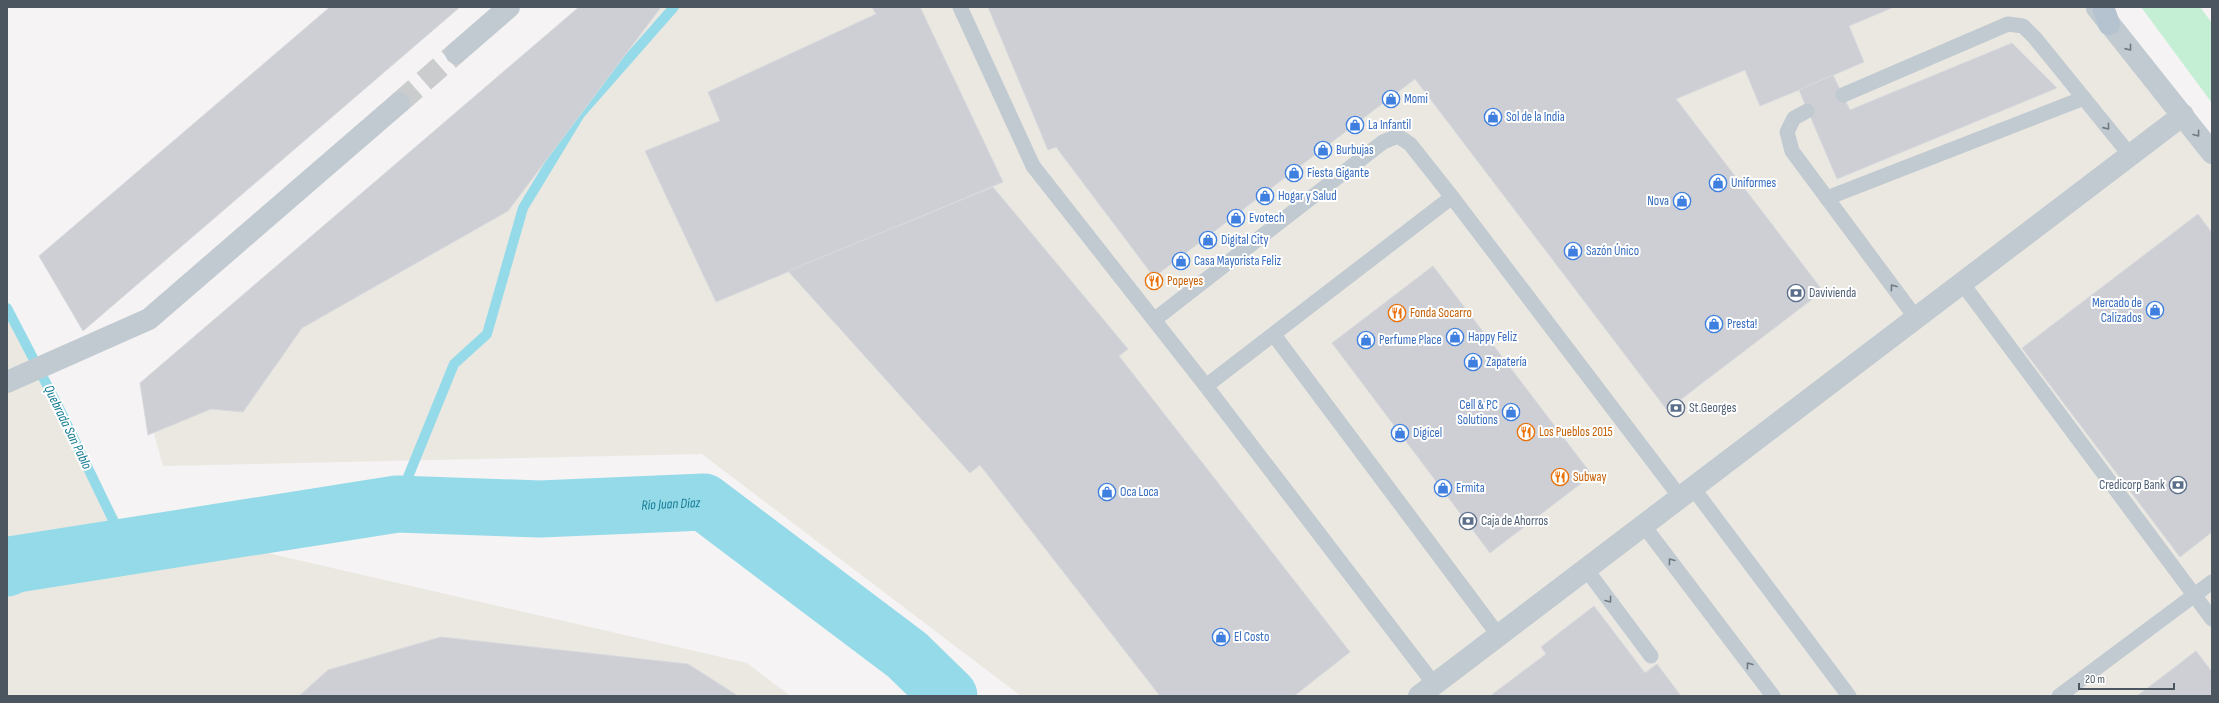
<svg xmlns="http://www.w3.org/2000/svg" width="2219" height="703" font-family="'Sofia Sans Condensed',sans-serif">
<rect width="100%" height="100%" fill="#f5f3f3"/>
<g fill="#eae8e1">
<polygon points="582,7 2109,7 2184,109 2212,165 2212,696 1021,696 702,454 163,466 140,383"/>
<polygon points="7,313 119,519 747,663 790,696 7,696"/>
</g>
<polygon fill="#c5efd4" points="2141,7 2200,7 2212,23 2212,103"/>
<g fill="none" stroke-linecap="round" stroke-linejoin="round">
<g stroke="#94dae9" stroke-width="10">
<polyline points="7,308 60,410 126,547"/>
<polyline points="397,504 454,364 487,334 523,208 580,114 674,7"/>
</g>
<path stroke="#94dae9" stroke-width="57" id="s1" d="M 7,568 L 10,565 L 397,504 L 540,509 L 704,502 L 907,655 L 949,696"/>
</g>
<g fill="#cdcfd4" stroke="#d7d9dd">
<polygon points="330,7 460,7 83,331 39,256"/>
<polygon points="579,7 661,7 508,211 302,328 243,412 211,409 148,435 140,383"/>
<polygon points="872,7 920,7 1003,182 716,302 645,151 720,121 708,92 876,14"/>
<polygon points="988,7 1894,7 1849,26 1864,62 1799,90 1760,106 1745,70 1676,99 1823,291 1667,410 1415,79 1154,277 1056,147 1048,150"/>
<polygon points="2012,43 2057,88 1837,179 1799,90 1833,75 1850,110"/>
<polygon points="993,187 1128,349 1119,356 1350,652 1294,696 1160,696 980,465 970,473 788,271"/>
<polygon points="2198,214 2212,233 2212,532 2180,557 2022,348"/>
<polygon points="1433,266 1592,475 1490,553 1332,343"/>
<polygon points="1594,606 1645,673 1657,664 1681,696 1490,696 1546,654 1541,647"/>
<polygon points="441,637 688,664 738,696 299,696 328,670"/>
<polygon points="2196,651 2212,672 2212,696 2137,696"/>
</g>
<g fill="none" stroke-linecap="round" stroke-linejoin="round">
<polyline stroke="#caccce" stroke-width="22" stroke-dasharray="22 11" stroke-linecap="butt" points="399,103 456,53"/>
<g stroke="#c1cad1" stroke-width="15">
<polyline points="960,7 1033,166 1206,386 1434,684"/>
<polyline points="1843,95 2008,24 2023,26 2035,38 2130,155"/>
<polyline points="1807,111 1794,118 1787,132 1792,151 1916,318"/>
<polyline points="1827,198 2084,98"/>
<polyline points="1962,283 2212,619"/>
<polyline points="1154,320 1383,142 1398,136 1410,144 1452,197 1680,497"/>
<polyline points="1274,335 1499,636"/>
<polyline points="1206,386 1452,197"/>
<polyline points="1693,488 1849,696"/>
<polyline points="1644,526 1773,696"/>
<polyline points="1586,569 1651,656"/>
<polyline points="2059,696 2212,582"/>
</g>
<g stroke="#c1cad1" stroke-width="22">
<polyline points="456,53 509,7"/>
<polyline points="7,382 149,319 399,103"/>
<polyline points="1419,696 2183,115"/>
</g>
<polyline stroke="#c1cad1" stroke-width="22" points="2097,8 2212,153"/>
<polyline stroke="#b4c3cf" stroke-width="22" points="2103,7 2109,24"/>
</g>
<defs><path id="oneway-chevron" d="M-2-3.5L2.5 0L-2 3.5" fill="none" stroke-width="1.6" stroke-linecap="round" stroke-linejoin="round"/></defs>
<g stroke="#6e7982">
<use href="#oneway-chevron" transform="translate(2129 48) rotate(51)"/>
<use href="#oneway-chevron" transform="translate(2107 127) rotate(51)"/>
<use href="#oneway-chevron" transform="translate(2197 134) rotate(53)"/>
<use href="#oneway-chevron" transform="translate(1893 287) rotate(-126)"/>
<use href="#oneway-chevron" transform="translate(1671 561) rotate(-127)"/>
<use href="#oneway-chevron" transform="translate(1609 600) rotate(53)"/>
<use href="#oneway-chevron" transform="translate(1749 665) rotate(-127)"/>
</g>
<defs>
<symbol id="shop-ring" viewBox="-11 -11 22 22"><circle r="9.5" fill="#fff" stroke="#3f7fe0" stroke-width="1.5"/><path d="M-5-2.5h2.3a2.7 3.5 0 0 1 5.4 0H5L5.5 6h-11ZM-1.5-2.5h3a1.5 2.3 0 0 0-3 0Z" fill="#3f7fe0"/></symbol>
<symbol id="restaurant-ring" viewBox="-11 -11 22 22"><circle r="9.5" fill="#fff" stroke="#e8710a" stroke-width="1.5"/><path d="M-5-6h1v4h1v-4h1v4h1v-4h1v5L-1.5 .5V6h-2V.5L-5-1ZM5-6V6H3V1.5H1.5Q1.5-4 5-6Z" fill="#e8710a"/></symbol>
<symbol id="bank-ring" viewBox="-11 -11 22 22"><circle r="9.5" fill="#fff" stroke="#5c6f8a" stroke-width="1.5"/><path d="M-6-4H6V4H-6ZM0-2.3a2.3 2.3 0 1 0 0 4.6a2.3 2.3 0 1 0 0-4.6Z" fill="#5c6f8a"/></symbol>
</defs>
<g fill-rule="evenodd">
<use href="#shop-ring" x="1381" y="89" width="20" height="20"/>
<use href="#shop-ring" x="1483" y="107" width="20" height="20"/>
<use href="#shop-ring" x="1345" y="115" width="20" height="20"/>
<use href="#shop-ring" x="1313" y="140" width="20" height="20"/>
<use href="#shop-ring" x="1284" y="163" width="20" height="20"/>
<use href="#shop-ring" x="1708" y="173" width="20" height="20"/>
<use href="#shop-ring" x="1255" y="186" width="20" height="20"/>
<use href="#shop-ring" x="1672" y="191" width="20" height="20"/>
<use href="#shop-ring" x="1226" y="208" width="20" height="20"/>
<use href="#shop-ring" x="1198" y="230" width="20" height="20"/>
<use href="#shop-ring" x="1563" y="241" width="20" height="20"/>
<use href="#shop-ring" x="1171" y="251" width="20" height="20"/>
<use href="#restaurant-ring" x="1144" y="271" width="20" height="20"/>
<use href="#bank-ring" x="1786" y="283" width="20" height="20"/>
<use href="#shop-ring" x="2145" y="300" width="20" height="20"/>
<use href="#restaurant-ring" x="1387" y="303" width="20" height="20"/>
<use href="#shop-ring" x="1704" y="314" width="20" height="20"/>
<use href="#shop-ring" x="1445" y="327" width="20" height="20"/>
<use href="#shop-ring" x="1356" y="330" width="20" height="20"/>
<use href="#shop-ring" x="1463" y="352" width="20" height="20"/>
<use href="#bank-ring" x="1666" y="398" width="20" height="20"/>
<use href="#shop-ring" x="1501" y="402" width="20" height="20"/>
<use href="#restaurant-ring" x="1516" y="422" width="20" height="20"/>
<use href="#shop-ring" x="1390" y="423" width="20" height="20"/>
<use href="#restaurant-ring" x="1550" y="467" width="20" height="20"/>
<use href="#bank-ring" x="2168" y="475" width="20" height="20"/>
<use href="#shop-ring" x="1433" y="478" width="20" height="20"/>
<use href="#shop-ring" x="1097" y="482" width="20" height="20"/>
<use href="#bank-ring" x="1458" y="511" width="20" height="20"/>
<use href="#shop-ring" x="1211" y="627" width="20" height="20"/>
</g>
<g text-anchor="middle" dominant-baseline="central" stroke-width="4" stroke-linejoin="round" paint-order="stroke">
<g font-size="13" fill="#366cbe" stroke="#fff" text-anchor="start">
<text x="1404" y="99">Momi</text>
<text x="1506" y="117">Sol de la India</text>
<text x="1368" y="125">La Infantil</text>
<text x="1336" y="150">Burbujas</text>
<text x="1307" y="173">Fiesta Gigante</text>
<text x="1731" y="183">Uniformes</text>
<text x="1278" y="196">Hogar y Salud</text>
<text x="1669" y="201" text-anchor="end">Nova</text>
<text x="1249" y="218">Evotech</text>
<text x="1221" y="240">Digital City</text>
<text x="1586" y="251">Sazón Único</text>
<text x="1194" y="261">Casa Mayorista Feliz</text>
<text x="2142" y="303" text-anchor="end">Mercado de<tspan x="2142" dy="15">Calizados</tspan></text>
<text x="1727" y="324">Presta!</text>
<text x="1468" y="337">Happy Feliz</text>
<text x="1379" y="340">Perfume Place</text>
<text x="1486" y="362">Zapatería</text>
<text x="1498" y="405" text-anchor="end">Cell &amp; PC<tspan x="1498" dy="15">Solutions</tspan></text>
<text x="1413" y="433">Digicel</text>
<text x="1456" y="488">Ermita</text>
<text x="1120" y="492">Oca Loca</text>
<text x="1234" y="637">El Costo</text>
</g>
<g font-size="13" fill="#c56008" stroke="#fff" text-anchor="start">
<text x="1167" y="281">Popeyes</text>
<text x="1410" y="313">Fonda Socarro</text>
<text x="1539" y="432">Los Pueblos 2015</text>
<text x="1573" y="477">Subway</text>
</g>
<g font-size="13" fill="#4e5e75" stroke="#fff" text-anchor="start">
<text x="1809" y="293">Davivienda</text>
<text x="1689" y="408">St.Georges</text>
<text x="2165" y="485" text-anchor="end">Credicorp Bank</text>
<text x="1481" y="521">Caja de Ahorros</text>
</g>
<g font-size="14" font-style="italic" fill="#137b93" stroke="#fff">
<text transform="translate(68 427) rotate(64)">Quebrada San Pablo</text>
<text stroke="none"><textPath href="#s1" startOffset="670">Río Juan Díaz</textPath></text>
</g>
</g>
<rect width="2219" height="703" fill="none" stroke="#4b5660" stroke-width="16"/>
<path d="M2079 683v6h95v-6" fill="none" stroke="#4b5660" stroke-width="2"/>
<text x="2085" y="683" font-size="12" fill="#4b5660" stroke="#ffffff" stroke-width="3" paint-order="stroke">20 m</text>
</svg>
